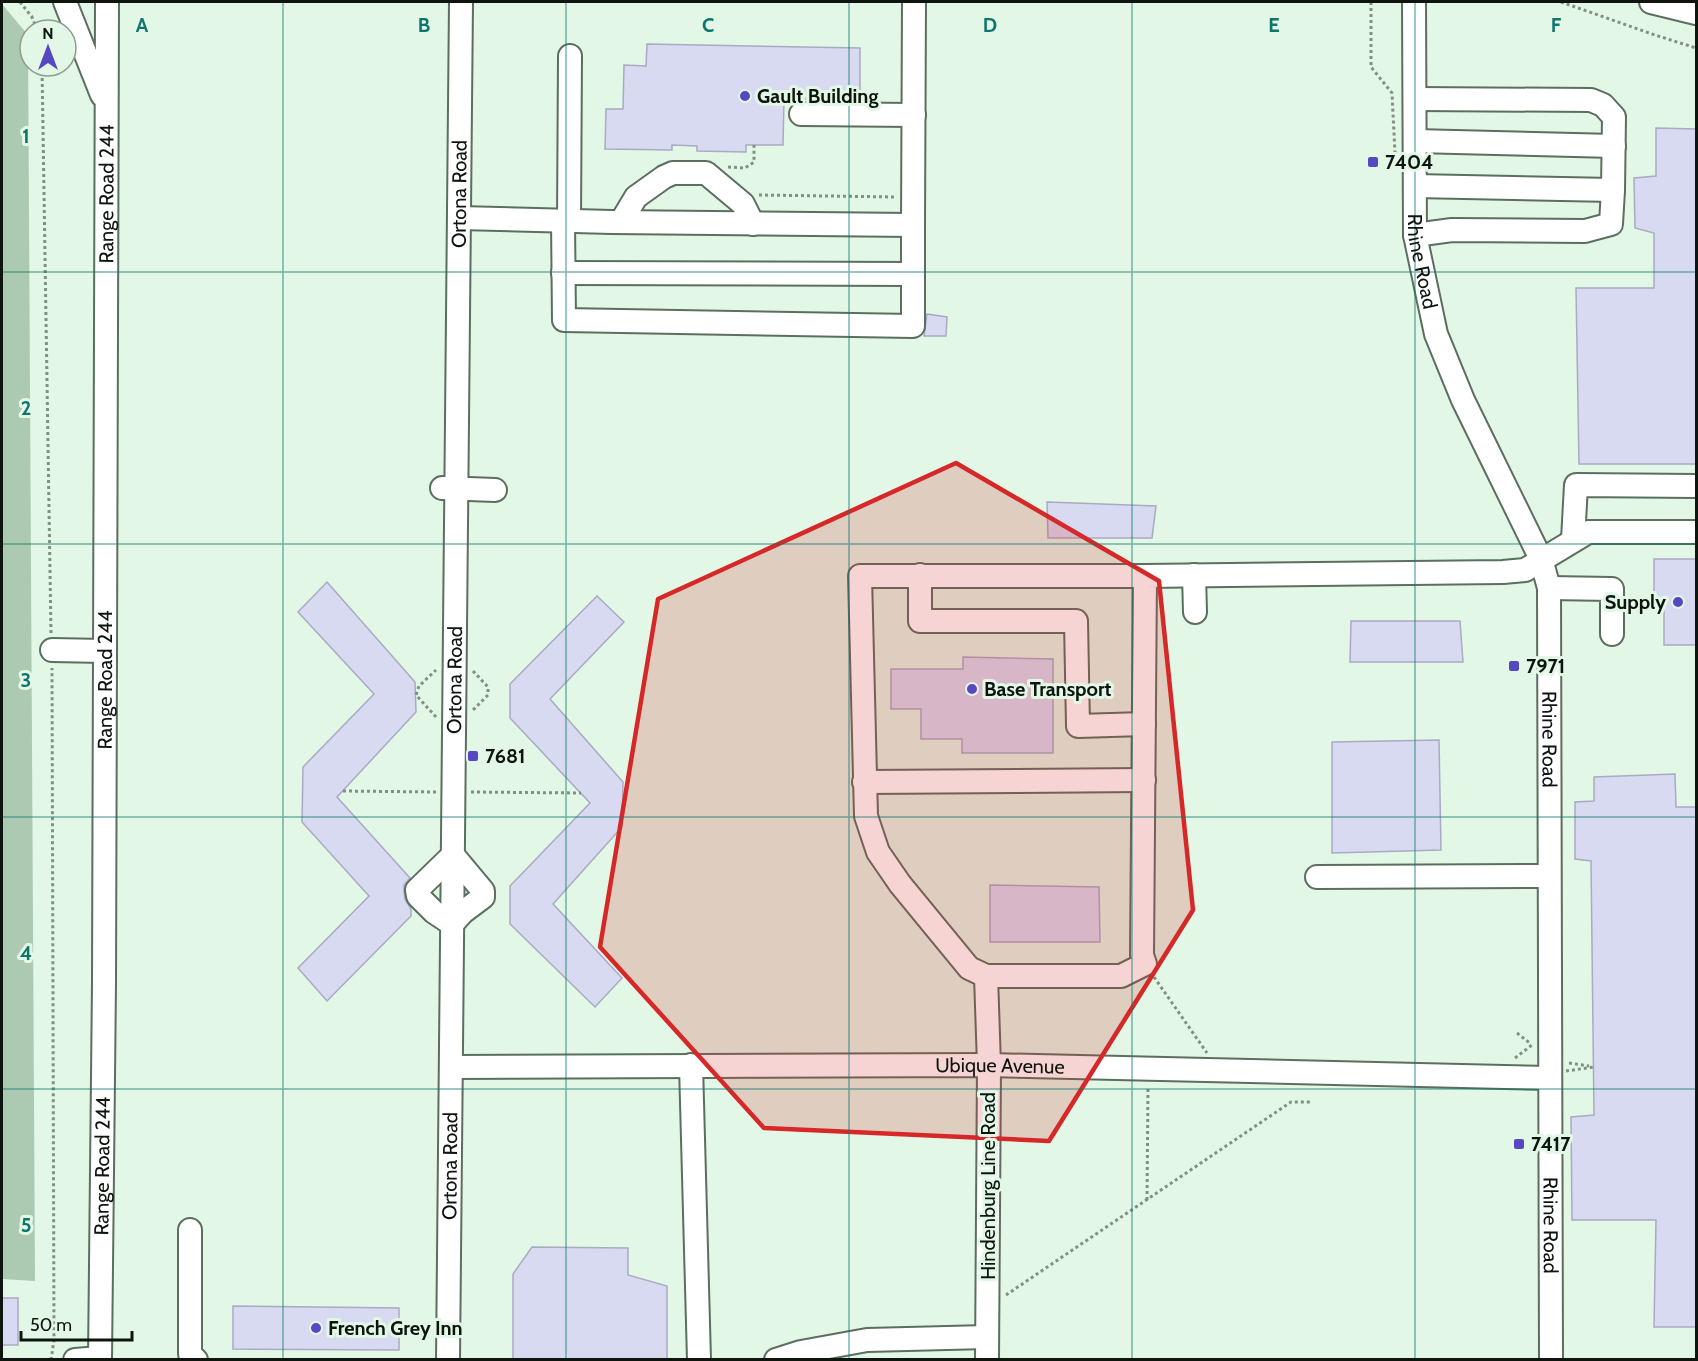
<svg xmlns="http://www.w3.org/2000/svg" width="1698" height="1361" font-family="Cabin,sans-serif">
<rect width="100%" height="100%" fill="#e2f7e6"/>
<polygon fill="#acc9b2" points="2,4 28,35 35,1281 2,1279"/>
<g fill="#d8daf1" stroke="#a9abc1" stroke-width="1.5">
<polygon points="647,44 860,48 860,100 784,99 783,145 746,145 746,152 697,151 697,146 672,145 672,150 605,149 606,109 623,109 624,65 646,66"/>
<polygon points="1656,128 1696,129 1696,464 1579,464 1576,288 1654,288 1654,233 1635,228 1634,178 1656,176"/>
<polygon points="927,314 947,317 946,336 924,336"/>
<polygon points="1047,502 1156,506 1152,538 1048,538"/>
<polygon points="1654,559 1696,559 1696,645 1664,645 1664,603 1654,601"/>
<polygon points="327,582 415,682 416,712 337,797 410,878 404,885 404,892 405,899 411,909 411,916 327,1001 298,968 369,896 302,822 303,767 374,694 298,612"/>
<polygon points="597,596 624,622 550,699 623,782 622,827 553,904 622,978 595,1007 510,924 510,886 590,803 510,718 510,684"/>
<polygon points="1351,621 1460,621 1463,662 1350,662"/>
<polygon points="963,657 1053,659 1053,753 962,753 962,739 921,739 921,709 891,709 891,669 963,669"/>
<polygon points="1439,740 1441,850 1332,853 1332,742"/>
<polygon points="1675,774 1676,807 1696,807 1696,1327 1654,1327 1656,1220 1572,1220 1571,1117 1594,1115 1591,861 1575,859 1575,802 1594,801 1594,777"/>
<polygon points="990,885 1099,887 1100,942 990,942"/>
<polygon points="532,1247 628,1248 628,1275 667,1286 667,1359 513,1359 513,1274"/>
<rect x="2" y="1298" width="16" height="47"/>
<polygon points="233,1306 399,1308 399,1350 233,1349"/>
</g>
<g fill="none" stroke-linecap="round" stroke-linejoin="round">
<defs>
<g id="minor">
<polyline points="65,2 102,95"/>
<path id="s1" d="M 1414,2 L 1415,235 L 1436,334 L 1463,400 L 1541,559 L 1549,588 L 1551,1360"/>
<polyline points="1651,2 1696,13"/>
<polyline points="1415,99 1591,100 1603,105 1614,117 1613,190 1415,186"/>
<polyline points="801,114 914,115"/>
<polyline points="1415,141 1614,146"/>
<polyline points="459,218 612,222 913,225 914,2"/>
<polyline points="563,221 564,320 913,326 913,225"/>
<polyline points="569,221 570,56"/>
<polyline points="621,222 636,197 664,177 673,173 706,173 743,204 753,224"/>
<polyline points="1415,235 1452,230 1585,231 1611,224 1613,190"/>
<polyline points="563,273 913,274"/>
<polyline points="442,488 495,490"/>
<polyline points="1573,540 1576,485 1696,486"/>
<polyline points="920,575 920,621 1076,621 1078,726 1144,724"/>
<polyline points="1194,575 1195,612"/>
<polyline points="1145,576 860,576 866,816 878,852 900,884 969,968 986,976 1121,976 1145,964 1142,955 1145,576 1503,572 1525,570 1588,532 1696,532"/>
<polyline points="1549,588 1612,589 1612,634"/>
<polyline points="52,650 105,651"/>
<polyline points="864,782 1144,780"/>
<polygon points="453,855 483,891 483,897 463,912 452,924 434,912 418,896 417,890"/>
<polyline points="1317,877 1549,876"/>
<polyline points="986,976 989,1065 987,1360"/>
<polyline points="691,1065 699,1360"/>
<path id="s2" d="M 451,1067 L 989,1065 L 1550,1078"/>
<polyline points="190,1230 190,1354 196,1360"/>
<polyline points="75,1360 100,1358"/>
<path id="s3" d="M 100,1360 L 104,983 L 107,2"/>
<path id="s4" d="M 448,1360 L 461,2"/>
<polyline points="776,1360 801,1352 867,1340 987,1337"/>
</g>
</defs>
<use href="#minor" stroke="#5c6e5f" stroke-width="26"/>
<g stroke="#819084" stroke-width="3" stroke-dasharray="3 3" stroke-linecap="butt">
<polyline points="20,2 32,17 37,30"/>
<polyline points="1371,2 1371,67 1392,93 1395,153"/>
<polyline points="1561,2 1655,35 1696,48"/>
<polyline points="42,66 51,634"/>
<polyline points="728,167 745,168 754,162 754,145"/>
<polyline points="759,195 896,197"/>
<polyline points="473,671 488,687 488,695 473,710"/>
<polyline points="436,717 416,695 419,686 436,670"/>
<polyline points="343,791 437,792"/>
<polyline points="471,792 581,793"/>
<polyline points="1154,977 1207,1053"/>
<polyline points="1517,1033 1531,1044"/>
<polyline points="1515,1058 1532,1045"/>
<polyline points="1569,1063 1589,1066"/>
<polyline points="1566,1071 1594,1067"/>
<polyline points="1147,1200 1148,1088"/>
<polyline points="1006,1295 1291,1102 1312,1102"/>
<polyline points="51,1360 54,1340 52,668"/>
</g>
<use href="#minor" stroke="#fff" stroke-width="22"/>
</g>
<path fill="#d62828" fill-opacity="0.2" stroke="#d62828" stroke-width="4.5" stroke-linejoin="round" d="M 956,463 L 1159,581 L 1193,910 L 1049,1141 L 764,1128 L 600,947 L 658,599 Z"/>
<path fill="none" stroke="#0f766e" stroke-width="1.5" stroke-opacity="0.55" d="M 283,2 L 283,1360M 566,2 L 566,1360M 849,2 L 849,1360M 1132,2 L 1132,1360M 1415,2 L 1415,1360M 2,272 L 1696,272M 2,544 L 1696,544M 2,817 L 1696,817M 2,1089 L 1696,1089"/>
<g fill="#5548c0" stroke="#e2f7e6" stroke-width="2">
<circle cx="745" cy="96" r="6"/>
<rect x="1367" y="156" width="12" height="12" rx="3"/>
<circle cx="1678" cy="602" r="6"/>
<rect x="1508" y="660" width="12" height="12" rx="3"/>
<circle cx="972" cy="689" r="6"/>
<rect x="467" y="750" width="12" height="12" rx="3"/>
<rect x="1513" y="1138" width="12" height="12" rx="3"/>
<circle cx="316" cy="1328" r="6"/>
</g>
<g text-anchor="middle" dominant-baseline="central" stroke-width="6" stroke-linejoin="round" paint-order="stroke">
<g font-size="20" font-weight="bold" fill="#0e150f" stroke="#e2f7e6" text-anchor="start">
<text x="757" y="96">Gault Building</text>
<text x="1385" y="162">7404</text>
<text x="1666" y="602" text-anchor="end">Supply</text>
<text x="1526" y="666">7971</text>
<text x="984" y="689">Base Transport</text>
<text x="485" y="756">7681</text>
<text x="1531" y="1144">7417</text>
<text x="328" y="1328">French Grey Inn</text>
</g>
<g font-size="20" fill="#0e150f" stroke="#e2f7e6">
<text stroke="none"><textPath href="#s3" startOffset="1166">Range Road 244</textPath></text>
<text stroke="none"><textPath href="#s4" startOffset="1166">Ortona Road</textPath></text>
<text stroke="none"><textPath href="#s1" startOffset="260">Rhine Road</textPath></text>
<text stroke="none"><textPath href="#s3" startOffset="680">Range Road 244</textPath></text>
<text stroke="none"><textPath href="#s4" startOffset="680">Ortona Road</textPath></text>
<text stroke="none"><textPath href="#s1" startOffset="764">Rhine Road</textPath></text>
<text stroke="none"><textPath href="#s2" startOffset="549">Ubique Avenue</textPath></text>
<text stroke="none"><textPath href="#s3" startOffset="194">Range Road 244</textPath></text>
<text stroke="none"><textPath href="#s4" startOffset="194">Ortona Road</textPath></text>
<text transform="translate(988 1186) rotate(-90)">Hindenburg Line Road</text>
<text stroke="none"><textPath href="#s1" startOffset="1250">Rhine Road</textPath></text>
</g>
</g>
<g font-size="20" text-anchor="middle" font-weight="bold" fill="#0f766e" stroke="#e2f7e6" stroke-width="6" stroke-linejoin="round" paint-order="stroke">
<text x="142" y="32">A</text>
<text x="424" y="32">B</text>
<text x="708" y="32">C</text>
<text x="990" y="32">D</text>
<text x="1274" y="32">E</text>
<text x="1556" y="32">F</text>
<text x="26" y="143">1</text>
<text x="26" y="415">2</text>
<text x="26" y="687">3</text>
<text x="26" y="960">4</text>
<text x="26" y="1232">5</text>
</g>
<rect width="1698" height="1361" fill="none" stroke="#0e150f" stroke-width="6"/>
<g transform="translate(48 48)"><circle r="28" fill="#e2f7e6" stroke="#8d9d90" stroke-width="1.5"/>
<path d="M0-4.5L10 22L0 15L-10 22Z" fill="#5548c0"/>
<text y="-9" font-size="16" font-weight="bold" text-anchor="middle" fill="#0e150f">N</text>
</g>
<path d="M21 1331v9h111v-9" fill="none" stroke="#0e150f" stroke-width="3"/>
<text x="30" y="1331" font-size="18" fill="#0e150f" stroke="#e2f7e6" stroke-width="4.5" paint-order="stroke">50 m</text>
</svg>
